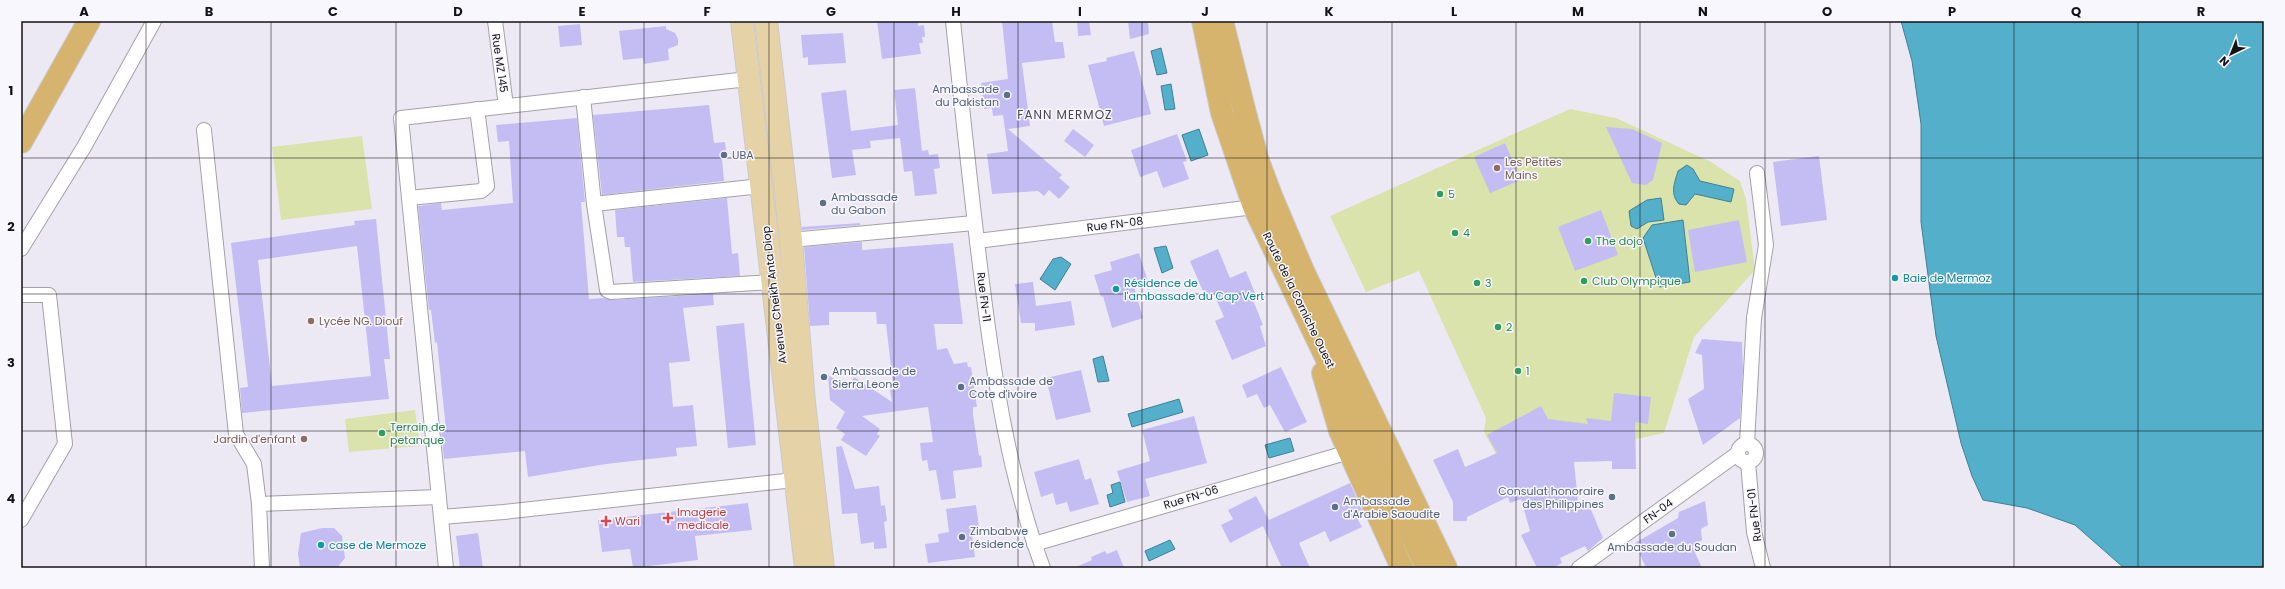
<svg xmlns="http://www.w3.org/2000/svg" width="2285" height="589" font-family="Poppins,sans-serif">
<rect width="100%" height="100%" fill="#ede9f4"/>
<g fill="#dae3ab">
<polygon points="1570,109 1616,118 1711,162 1740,181 1746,199 1755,270 1694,337 1664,433 1613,444 1507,474 1484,432 1486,418 1419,271 1366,292 1330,216"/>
<polygon points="362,136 372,209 281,220 272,147"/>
<polygon points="415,410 420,446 349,452 345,419"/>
</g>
<g fill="#53afca" stroke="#408094">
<polygon points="1901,21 2264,21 2264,568 2124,568 2075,525 2027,508 1983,500 1972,476 1961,443 1936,336 1921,222 1921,124 1912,61"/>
<polygon points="1161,48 1167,73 1157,75 1151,51"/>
<polygon points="1171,84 1175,109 1165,110 1161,86"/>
<polygon points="1199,129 1208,155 1191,161 1182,135"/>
<path d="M 1687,165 L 1693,169 L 1700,181 L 1734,189 L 1731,202 L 1695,194 L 1686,205 L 1679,204 C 1670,194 1674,184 1678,171 Z"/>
<polygon points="1661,198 1664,220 1648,222 1637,229 1631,226 1629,211 1647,200"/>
<polygon points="1683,220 1690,282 1659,287 1643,238 1652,225"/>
<polygon points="1166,246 1173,268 1162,273 1154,248"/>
<polygon points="1061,257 1071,264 1055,290 1040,279 1053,259"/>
<polygon points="1103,356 1109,381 1098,382 1093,359"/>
<polygon points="1179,399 1183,412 1132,427 1128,414"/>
<polygon points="1290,438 1294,451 1269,458 1265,445"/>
<polygon points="1120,482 1125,502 1110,507 1107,495 1113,493 1111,485"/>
<polygon points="1170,540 1175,549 1149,561 1145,551"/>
</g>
<g fill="#c4bdf4" fill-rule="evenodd">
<polygon points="877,21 918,21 918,26 924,25 925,37 922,37 923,43 919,43 921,54 882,59"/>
<polygon points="1002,21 1052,21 1055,42 1063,42 1065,58 1022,63 1030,126 1008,129 1062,175 1059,178 1070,187 1059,199 1049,190 1044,196 1038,191 992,194 987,154 1008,151 1003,115 993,116 992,108 984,109 981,83 1008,79"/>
<polygon points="1077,21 1089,21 1091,35 1078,36"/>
<polygon points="1128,21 1148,21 1149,34 1130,39"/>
<polygon points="580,24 582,45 560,47 558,26"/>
<polygon points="666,26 666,29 675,33 678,39 678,45 668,49 669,60 644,64 643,58 623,60 619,31"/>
<polygon points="843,33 846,63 808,65 808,57 803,58 801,35"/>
<polygon points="1134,51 1151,114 1104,126 1088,65 1107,61 1106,58"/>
<polygon points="915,88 922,151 928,150 929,155 938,154 940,168 934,169 937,194 915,196 912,171 904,172 900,138 870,141 871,148 852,150 856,175 832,178 821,93 846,90 851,131 898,125 894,90"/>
<polygon points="709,105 714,143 725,142 727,158 722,159 724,181 602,195 593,115"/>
<polygon points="577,118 585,202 581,202 589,299 604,298 612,300 713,294 714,305 683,308 690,361 669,363 673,407 693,405 697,446 676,448 677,456 606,464 528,477 525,451 444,459 441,430 446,430 437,342 435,343 431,310 429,310 418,206 441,203 442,210 513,203 509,141 498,142 496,125"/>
<polygon points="1606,127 1632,129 1662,143 1653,180 1646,185 1632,183"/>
<polygon points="1073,129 1094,145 1085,157 1064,141"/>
<polygon points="1177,134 1187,161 1183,162 1189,179 1163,188 1157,171 1140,177 1131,150"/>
<polygon points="1505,143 1521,180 1490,193 1474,157"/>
<polygon points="1819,156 1827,220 1781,226 1773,162"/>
<polygon points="727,198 732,254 738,253 740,276 633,282 630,247 625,247 624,237 617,237 615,210"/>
<polygon points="1601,210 1618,255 1575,271 1558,227"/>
<path d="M 376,219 L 390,359 L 384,359 L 389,399 L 242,413 L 240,388 L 248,387 L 231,243 L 355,225 L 354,221 ZM 357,246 L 371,376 L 272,386 L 258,260 Z"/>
<polygon points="1739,220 1747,262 1695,272 1688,230"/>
<polygon points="860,223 860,225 802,230 802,227"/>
<polygon points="862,242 862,250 953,243 963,324 934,324 937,350 947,348 954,364 967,362 968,367 971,367 977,407 973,407 973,414 979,456 981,455 982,467 953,471 956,498 941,500 936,470 929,471 927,460 922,461 920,443 933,442 928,407 862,416 880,429 877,434 880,436 866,456 841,440 845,434 836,428 845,412 830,400 828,375 848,387 854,377 892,402 889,384 893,384 886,324 877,324 876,312 829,312 829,325 810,326 804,247"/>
<polygon points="1218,249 1230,278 1246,271 1255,293 1251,295 1263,325 1260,326 1266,346 1232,360 1215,321 1224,317 1213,292 1205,296 1190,261"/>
<polygon points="1139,253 1148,282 1134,287 1143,318 1112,328 1103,296 1101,297 1094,275 1112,270 1110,262"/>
<polygon points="1033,282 1036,306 1071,301 1075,325 1035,331 1035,323 1021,323 1015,284"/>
<polygon points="744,323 756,445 728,448 716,326"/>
<polygon points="1702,339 1742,342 1743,369 1740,418 1703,445 1688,399 1704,389 1702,355 1695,353"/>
<polygon points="1281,367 1307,422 1285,432 1270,405 1264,408 1257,394 1247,398 1242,385"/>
<polygon points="1081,370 1091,412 1056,420 1046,378"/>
<polygon points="1614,393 1651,397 1648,424 1635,422 1636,469 1612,469 1612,461 1574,462 1578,502 1587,500 1603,538 1588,551 1585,546 1560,558 1562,563 1553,568 1537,568 1521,535 1530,531 1521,499 1510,503 1508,497 1467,517 1467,521 1453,521 1453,502 1433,460 1458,449 1465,467 1497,453 1487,435 1541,406 1548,419 1588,424 1586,418 1611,421"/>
<polygon points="1194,416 1207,463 1145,479 1150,496 1127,502 1117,471 1150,461 1142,430"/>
<polygon points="842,446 855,489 879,486 881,506 885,505 887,521 884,522 887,548 874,549 874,542 861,544 857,513 842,514 836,447"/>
<polygon points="1079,459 1085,480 1091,478 1099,504 1070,512 1067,502 1056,505 1053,493 1041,497 1034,472"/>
<polygon points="1350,483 1365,517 1358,520 1362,527 1330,542 1325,531 1299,543 1310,568 1282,568 1263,526 1230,543 1221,525 1233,519 1228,510 1256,496 1269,520"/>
<polygon points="1705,501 1708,525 1701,529 1702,540 1692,546 1702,568 1646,568 1635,543 1678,518 1679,512"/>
<polygon points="748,503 752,530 695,536 698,560 633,568 630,549 602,552 598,520"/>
<polygon points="976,505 980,534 972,535 975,557 928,563 925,544 939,542 938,534 949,532 946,509"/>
<polygon points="322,528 334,528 342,536 345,558 337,568 300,568 298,554 301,533"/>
<polygon points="478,533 483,568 460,568 456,536"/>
<polygon points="1117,550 1124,568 1074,568 1092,560 1091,557 1105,551 1107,554"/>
</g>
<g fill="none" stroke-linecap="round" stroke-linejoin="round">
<defs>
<g id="street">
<polyline points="495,21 506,106"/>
<path d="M 953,21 C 962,108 971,195 982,282 C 994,378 1009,477 1043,568"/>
<polyline points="583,97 594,204 607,290 611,292 773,282"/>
<polyline points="204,130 236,434 254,464 259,504 262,568"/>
<polyline points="409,198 481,191 487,186 477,109"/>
<polyline points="594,204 761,186"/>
<polyline points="791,240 974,223"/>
<polyline points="977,241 1254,207"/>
<polyline points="21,249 84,147 154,21"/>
<polyline points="21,295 49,295 65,444 21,520"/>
<polyline points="1747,443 1754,318 1766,245 1757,173"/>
<circle cx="1747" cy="453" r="9"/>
<polyline points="1748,462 1754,532 1763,568"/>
<polyline points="259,504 439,497"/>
<polyline points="441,517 504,512 794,480"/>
<polyline points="1034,544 1349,452"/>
<polyline points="446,568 401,118 748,79"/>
<polyline points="1579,568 1737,454"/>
</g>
<g id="primary">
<polyline points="742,21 806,568"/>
<polyline points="766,21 791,240 804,402 823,568"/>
</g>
<g id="highway">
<polyline points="1203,21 1222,113 1254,207 1427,568"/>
<polyline points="1222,21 1244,109 1258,161 1272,198 1304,273 1446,568"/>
<polyline points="21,142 89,21"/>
<polyline points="1323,373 1340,431 1402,568"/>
</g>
</defs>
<use href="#street" stroke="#a4a0aa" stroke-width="16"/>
<use href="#primary" stroke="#cbcbcc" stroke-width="24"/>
<use href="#highway" stroke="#cbcbcc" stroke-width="24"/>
<use href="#street" stroke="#fff" stroke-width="14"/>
<use href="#primary" stroke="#e6d2a7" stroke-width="22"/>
<use href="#highway" stroke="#d6b46d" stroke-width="22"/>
</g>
<path fill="none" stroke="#131216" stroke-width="1" stroke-opacity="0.55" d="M 146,21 L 146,568M 271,21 L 271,568M 396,21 L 396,568M 520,21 L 520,568M 644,21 L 644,568M 769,21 L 769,568M 894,21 L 894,568M 1018,21 L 1018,568M 1142,21 L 1142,568M 1267,21 L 1267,568M 1392,21 L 1392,568M 1516,21 L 1516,568M 1640,21 L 1640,568M 1765,21 L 1765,568M 1890,21 L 1890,568M 2014,21 L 2014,568M 2138,21 L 2138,568M 21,158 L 2264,158M 21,294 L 2264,294M 21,431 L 2264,431"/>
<g fill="#5c6f8a" stroke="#f9f7fe" stroke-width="1.5">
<circle cx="1007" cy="95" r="4"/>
<circle cx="724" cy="155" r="4"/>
<circle cx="823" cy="203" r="4"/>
<circle cx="824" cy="377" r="4"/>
<circle cx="961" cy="387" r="4"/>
<circle cx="1612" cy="497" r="4"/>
<circle cx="1335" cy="507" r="4"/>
<circle cx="1672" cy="534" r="4"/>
<circle cx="962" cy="537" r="4"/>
</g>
<g fill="#8d6e63" stroke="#f9f7fe" stroke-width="1.5">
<circle cx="1497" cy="168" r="4"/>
<circle cx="311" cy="321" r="4"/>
<circle cx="304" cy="439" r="4"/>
</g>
<g fill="#2e9e5b" stroke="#f9f7fe" stroke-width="1.5">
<circle cx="1440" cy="194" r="4"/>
<circle cx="1455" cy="233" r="4"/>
<circle cx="1588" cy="241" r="4"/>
<circle cx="1584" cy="281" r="4"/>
<circle cx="1477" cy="283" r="4"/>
<circle cx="1498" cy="327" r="4"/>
<circle cx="1518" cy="371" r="4"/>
<circle cx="382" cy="433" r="4"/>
</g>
<g fill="#0f9aa8" stroke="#f9f7fe" stroke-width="1.5">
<circle cx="1895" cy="278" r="4"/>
<circle cx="1116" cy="289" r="4"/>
<circle cx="321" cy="545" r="4"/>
</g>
<g fill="#e0444e" stroke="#f9f7fe" stroke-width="1.5">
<path d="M666 512h4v4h4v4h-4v4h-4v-4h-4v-4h4z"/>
<path d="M604 515h4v4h4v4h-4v4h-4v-4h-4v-4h4z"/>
</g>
<g text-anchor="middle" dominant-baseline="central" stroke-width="3" stroke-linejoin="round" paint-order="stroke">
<g font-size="11" fill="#131216" stroke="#f9f7fe">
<text transform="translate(500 63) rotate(82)">Rue MZ 145</text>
<text transform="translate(1115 224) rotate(-7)">Rue FN-08</text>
<text transform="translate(774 295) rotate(-97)">Avenue Cheikh Anta Diop</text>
<text transform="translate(984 297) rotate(83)">Rue FN-11</text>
<text transform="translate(1299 300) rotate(64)">Route de la Corniche Ouest</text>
<text transform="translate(1191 497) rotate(-17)">Rue FN-06</text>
<text transform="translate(1658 511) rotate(-36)">FN-04</text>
<text transform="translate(1754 515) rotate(-97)">Rue FN-01</text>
</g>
<g font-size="11" fill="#4e5e75" stroke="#f9f7fe" text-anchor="start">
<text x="999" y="89" text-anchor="end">Ambassade<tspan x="999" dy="13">du Pakistan</tspan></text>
<text x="732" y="155">UBA</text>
<text x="831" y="197">Ambassade<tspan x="831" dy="13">du Gabon</tspan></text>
<text x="832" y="371">Ambassade de<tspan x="832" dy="13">Sierra Leone</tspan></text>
<text x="969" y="381">Ambassade de<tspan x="969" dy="13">Cote d'ivoire</tspan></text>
<text x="1604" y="491" text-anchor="end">Consulat honoraire<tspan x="1604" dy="13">des Philippines</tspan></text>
<text x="1343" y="501">Ambassade<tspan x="1343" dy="13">d'Arabie Saoudite</tspan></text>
<text x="970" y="531">Zimbabwe<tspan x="970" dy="13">résidence</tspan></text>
<text x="1672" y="547" text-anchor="middle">Ambassade du Soudan</text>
</g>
<g font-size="11" fill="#785e54" stroke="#f9f7fe" text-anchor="start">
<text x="1505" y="162">Les Petites<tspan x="1505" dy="13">Mains</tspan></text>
<text x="319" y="321">Lycée NG. Diouf</text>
<text x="296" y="439" text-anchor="end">Jardin d'enfant</text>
</g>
<g font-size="11" fill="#27864d" stroke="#f9f7fe" text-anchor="start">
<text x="1448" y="194">5</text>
<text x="1463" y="233">4</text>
<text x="1596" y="241">The dojo</text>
<text x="1592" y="281">Club Olympique</text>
<text x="1485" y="283">3</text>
<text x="1506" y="327">2</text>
<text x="1526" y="371">1</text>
<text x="390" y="427">Terrain de<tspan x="390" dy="13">petanque</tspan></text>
</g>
<g font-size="11" fill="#0d838f" stroke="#f9f7fe" text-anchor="start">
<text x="1903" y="278">Baie de Mermoz</text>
<text x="1124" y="283">Résidence de<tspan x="1124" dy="13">l'ambassade du Cap Vert</tspan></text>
<text x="329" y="545">case de Mermoze</text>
</g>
<g font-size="11" fill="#be3a42" stroke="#f9f7fe" text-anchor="start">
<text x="677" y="512">Imagerie<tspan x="677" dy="13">medicale</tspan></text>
<text x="615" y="521">Wari</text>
</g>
<g font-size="12" letter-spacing="1" fill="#48454d" stroke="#f9f7fe">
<text x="1065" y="114">FANN MERMOZ</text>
</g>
</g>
<rect width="2285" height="589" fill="none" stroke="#f9f7fe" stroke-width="44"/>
<g transform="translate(2231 54) rotate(223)" stroke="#f9f7fe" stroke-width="3" paint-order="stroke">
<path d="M0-3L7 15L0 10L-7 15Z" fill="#131216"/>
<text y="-6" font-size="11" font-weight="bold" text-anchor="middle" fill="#131216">N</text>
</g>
<rect x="22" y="22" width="2241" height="545" fill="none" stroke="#131216" stroke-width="1.5"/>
<g font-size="13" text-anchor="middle" font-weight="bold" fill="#131216">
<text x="84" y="16">A</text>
<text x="209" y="16">B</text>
<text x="333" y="16">C</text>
<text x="458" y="16">D</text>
<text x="582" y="16">E</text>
<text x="707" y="16">F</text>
<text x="831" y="16">G</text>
<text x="956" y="16">H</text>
<text x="1080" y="16">I</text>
<text x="1205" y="16">J</text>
<text x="1329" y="16">K</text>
<text x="1454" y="16">L</text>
<text x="1578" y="16">M</text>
<text x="1703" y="16">N</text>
<text x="1827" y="16">O</text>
<text x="1952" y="16">P</text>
<text x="2076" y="16">Q</text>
<text x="2201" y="16">R</text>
<text x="11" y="95">1</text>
<text x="11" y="231">2</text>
<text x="11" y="367">3</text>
<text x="11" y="503">4</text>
</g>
</svg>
